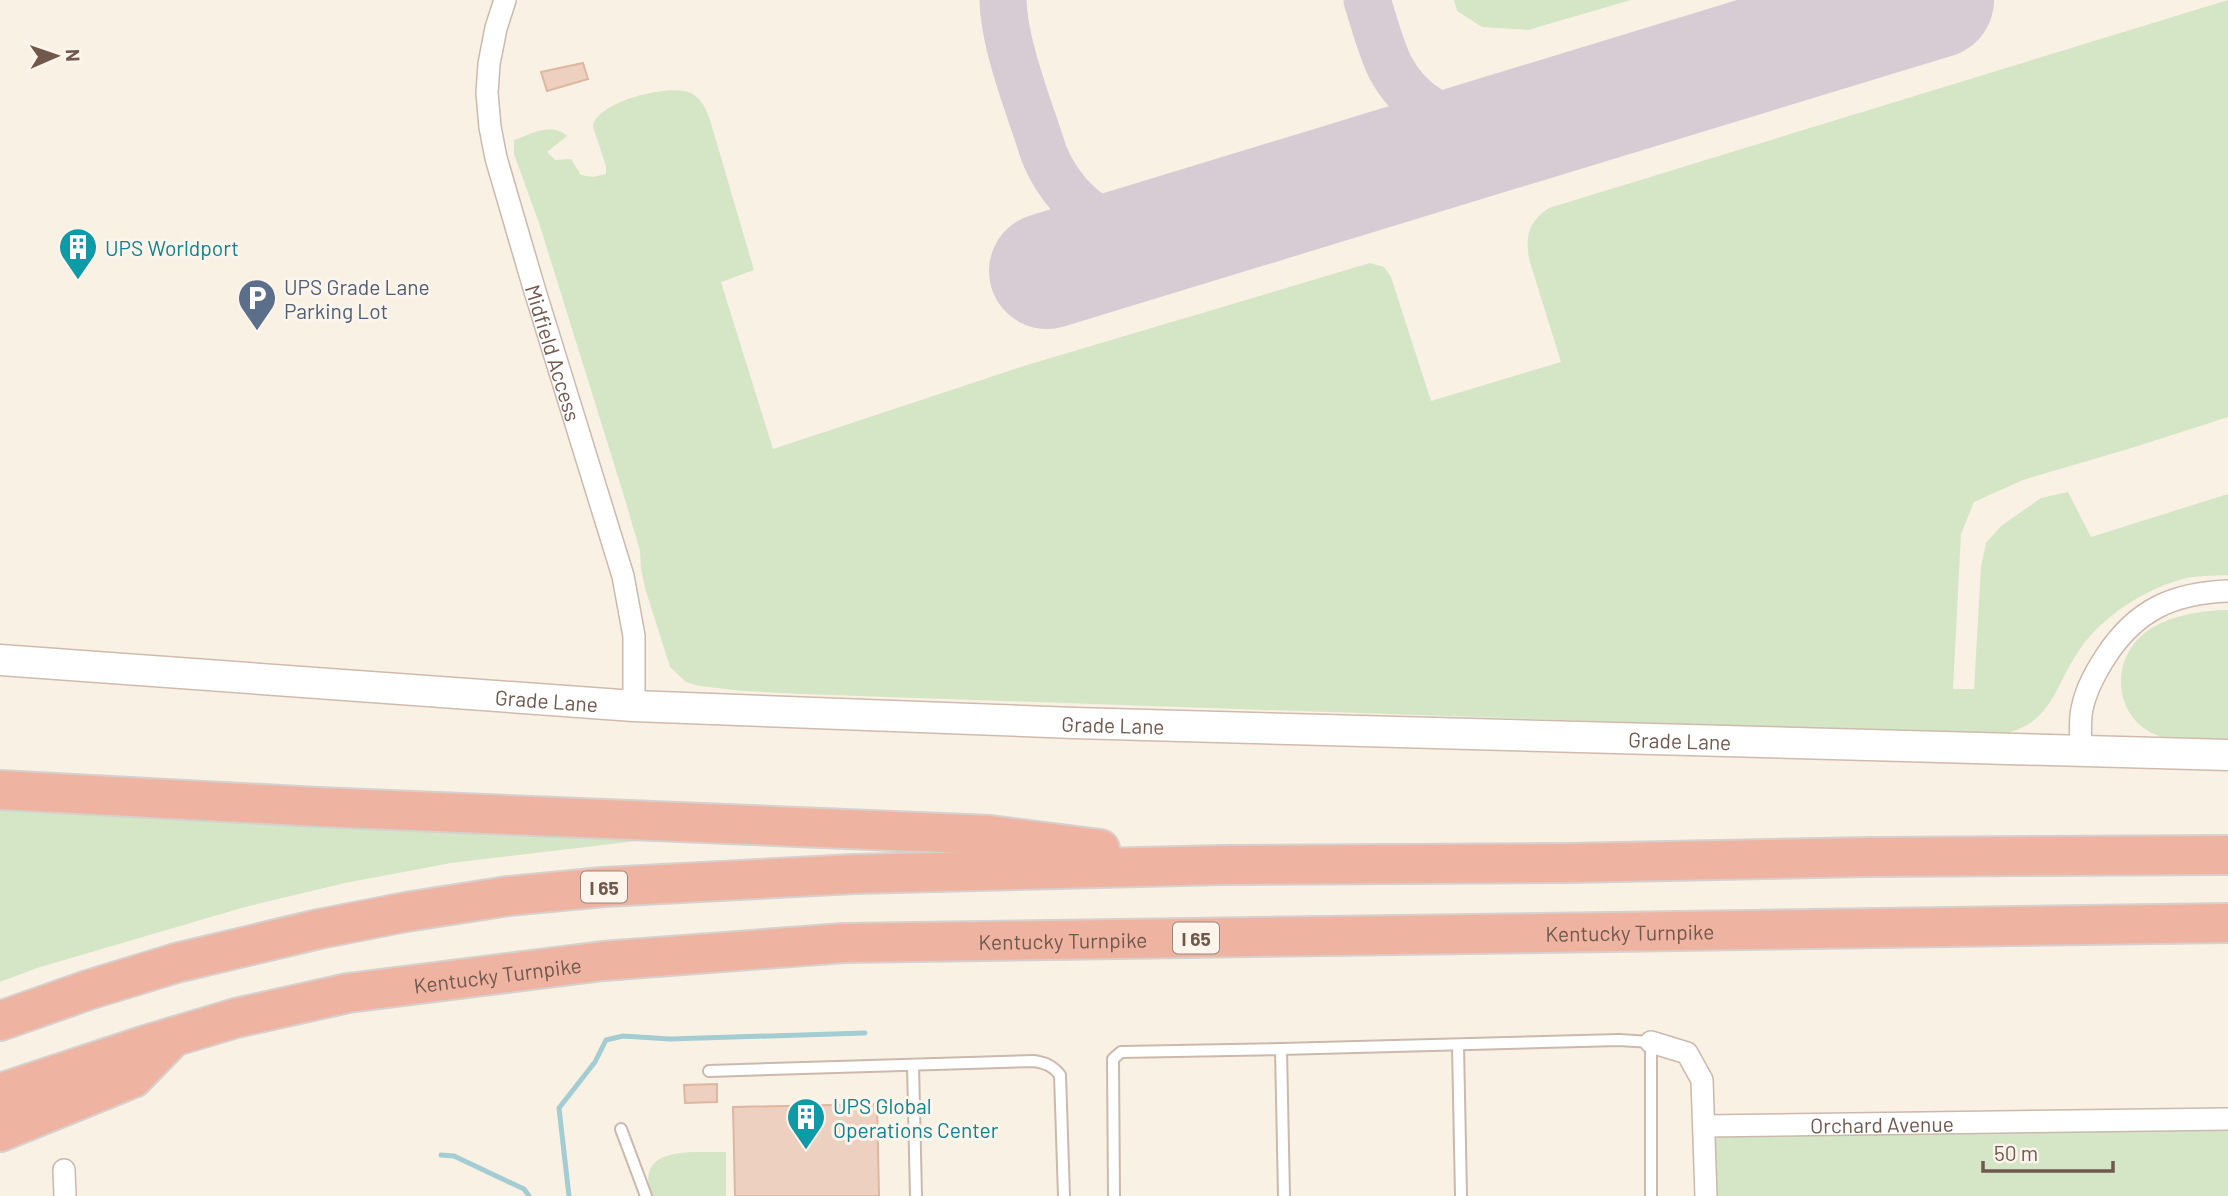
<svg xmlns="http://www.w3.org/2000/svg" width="2228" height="1196" font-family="Barlow,sans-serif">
<rect width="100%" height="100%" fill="#faf1e5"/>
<g fill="#d4e6c5">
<polygon points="1454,0 1631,0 1528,30 1482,27 1457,11"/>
<path d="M 2228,0 L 2228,417 L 2138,446 L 2023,480 L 1974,502 L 1961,534 L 1953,689 L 1974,689 L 1981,567 L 1986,543 L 2001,526 L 2041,498 L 2068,492 L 2091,537 L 2228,494 L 2228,575 C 2213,576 2194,575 2179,580 C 2143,591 2105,615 2082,646 C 2053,686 2054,726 1997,735 L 802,694 L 743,691 L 700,686 L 686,682 L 670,667 L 645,588 L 641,569 L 640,551 L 624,496 L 540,226 L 514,154 L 514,140 C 531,134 552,122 567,136 L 547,152 L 555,160 L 571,159 L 581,175 L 593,177 L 606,174 L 606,166 L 593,127 C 595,102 670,83 691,93 C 702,99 706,109 710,120 L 754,270 L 721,282 L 773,449 L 1027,365 L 1370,263 L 1384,267 L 1391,277 L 1431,401 L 1561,362 L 1529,259 C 1525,236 1529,221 1549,208 Z"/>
<path d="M 2228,610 L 2228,741 C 2205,740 2175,744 2154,734 C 2112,714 2111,658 2146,632 C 2167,616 2202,610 2228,610 Z"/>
<polygon points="0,805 662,838 451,863 345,883 245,907 37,968 0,982"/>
<polygon points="2228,1123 2228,1196 1714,1196 1713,1138 1722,1132"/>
<path d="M 726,1152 L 726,1196 L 652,1196 C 633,1144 695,1153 726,1152 Z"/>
</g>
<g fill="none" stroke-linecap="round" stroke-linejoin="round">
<g stroke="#a3cdd2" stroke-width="5">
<polyline points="441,1155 454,1156 524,1189 529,1196"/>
<polyline points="569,1196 559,1108 595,1062 606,1040 623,1036 670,1039 865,1033"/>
</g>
<g stroke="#d7cbd4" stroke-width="47">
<path d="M 1003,0 C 1004,46 1030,109 1044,154 C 1060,192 1090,224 1133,231 C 1149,234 1167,231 1183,231"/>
<path d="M 1367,0 C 1374,22 1380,46 1390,67 C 1410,105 1449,128 1492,128 C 1506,128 1521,125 1535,123"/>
</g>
<polyline stroke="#d7cbd4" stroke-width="116" points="1047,271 1936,0"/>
</g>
<g fill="#edd0bf" stroke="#deb6a1" stroke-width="2">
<polygon points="583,63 588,79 547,91 541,72"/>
<polygon points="717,1084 717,1102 685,1103 684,1085"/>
<polygon points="877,1104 879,1196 735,1196 733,1107"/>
</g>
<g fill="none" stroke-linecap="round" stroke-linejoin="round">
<defs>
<g id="service">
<polyline points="1458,1045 1461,1196"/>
<polyline points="1281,1049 1619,1040 1651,1042 1651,1196"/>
<polyline points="913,1065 916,1196"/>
<path d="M 709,1071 L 1034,1061 C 1046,1063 1053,1066 1060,1075 L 1064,1196"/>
<polyline points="621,1129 646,1196"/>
<polyline points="1114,1196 1113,1059 1121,1052 1281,1049 1284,1196"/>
</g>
<g id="minor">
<path id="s1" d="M 505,0 L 496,28 L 489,64 L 487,93 L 490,127 L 496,158 L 534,288 L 623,576 L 634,636 L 634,706"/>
<path d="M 2081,752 C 2081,739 2079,723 2082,709 C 2086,689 2095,673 2106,656 C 2136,610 2173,593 2228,591"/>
<polyline points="1651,1042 1687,1053 1702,1080 1706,1196"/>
<path id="s2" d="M 1704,1126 L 2228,1119"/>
<polyline points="64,1170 65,1196"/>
</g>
<g id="secondary">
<path id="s3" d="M 0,660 L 634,706 L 1074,723 L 2228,755"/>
</g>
<g id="motorway">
<polyline points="0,790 318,807 990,835 1100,849"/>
<polyline points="0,1021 88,990 176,963 319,929 406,912 508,896 604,887 854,874 1223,865 1568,863 1869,857 2228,855"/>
<path id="s4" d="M 0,1093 L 149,1044 L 236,1018 L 348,993 L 603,961 L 844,943 L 2228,923"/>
<polyline points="0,1132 133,1078 171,1039"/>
</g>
</defs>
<use href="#service" stroke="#cab9ac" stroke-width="14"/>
<use href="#minor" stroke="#cab9ac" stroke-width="24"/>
<use href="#secondary" stroke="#cfbbad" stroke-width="33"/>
<use href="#motorway" stroke="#d7d0cd" stroke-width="42"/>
<use href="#service" stroke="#fff" stroke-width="10"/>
<use href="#minor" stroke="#fff" stroke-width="21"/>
<use href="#secondary" stroke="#fff" stroke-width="30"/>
<use href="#motorway" stroke="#efb3a1" stroke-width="38"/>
</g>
<defs>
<symbol id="building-pin" viewBox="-11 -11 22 30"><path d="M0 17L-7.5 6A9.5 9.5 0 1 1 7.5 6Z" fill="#0f9aa8" stroke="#fdf5eb"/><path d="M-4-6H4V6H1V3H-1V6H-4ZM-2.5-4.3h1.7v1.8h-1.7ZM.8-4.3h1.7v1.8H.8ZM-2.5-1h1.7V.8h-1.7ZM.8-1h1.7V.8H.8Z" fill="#fff"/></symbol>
<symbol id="parking-pin" viewBox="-11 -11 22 30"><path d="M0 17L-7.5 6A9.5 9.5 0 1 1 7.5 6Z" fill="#5c6f8a" stroke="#fdf5eb"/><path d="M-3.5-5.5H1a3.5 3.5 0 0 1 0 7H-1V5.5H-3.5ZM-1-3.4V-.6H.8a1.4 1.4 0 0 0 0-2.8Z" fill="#fff"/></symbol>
</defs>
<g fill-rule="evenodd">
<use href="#building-pin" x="56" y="225" width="44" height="60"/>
<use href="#parking-pin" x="235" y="276" width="44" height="60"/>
<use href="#building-pin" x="784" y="1095" width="44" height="60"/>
</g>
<g text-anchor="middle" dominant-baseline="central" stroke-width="6" stroke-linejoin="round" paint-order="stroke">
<g fill="#fdf5eb" stroke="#9a877c" stroke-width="2">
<rect x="581" y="871.5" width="46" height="31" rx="5"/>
<rect x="1173" y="922.5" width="46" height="31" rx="5"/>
</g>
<g font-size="19" font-weight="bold" fill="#70584d">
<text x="604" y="887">I 65</text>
<text x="1196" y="938">I 65</text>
</g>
<g font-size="21" fill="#0d838f" stroke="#fdf5eb" text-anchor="start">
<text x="105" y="247">UPS Worldport</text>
<text x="833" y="1105">UPS Global<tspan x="833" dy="24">Operations Center</tspan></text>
</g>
<g font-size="21" fill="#4e5e75" stroke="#fdf5eb" text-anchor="start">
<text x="284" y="286">UPS Grade Lane<tspan x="284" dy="24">Parking Lot</tspan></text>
</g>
<g font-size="21" fill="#70584d" stroke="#fdf5eb">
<text stroke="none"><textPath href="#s1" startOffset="364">Midfield Access</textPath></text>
<text stroke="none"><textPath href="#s3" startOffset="548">Grade Lane</textPath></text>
<text stroke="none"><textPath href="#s3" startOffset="1115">Grade Lane</textPath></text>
<text stroke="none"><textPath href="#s3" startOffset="1682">Grade Lane</textPath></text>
<text stroke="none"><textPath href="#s4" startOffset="1647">Kentucky Turnpike</textPath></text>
<text stroke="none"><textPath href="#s4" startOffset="1080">Kentucky Turnpike</textPath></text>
<text stroke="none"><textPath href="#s4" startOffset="513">Kentucky Turnpike</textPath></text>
<text stroke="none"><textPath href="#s2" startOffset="178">Orchard Avenue</textPath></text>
</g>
</g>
<g transform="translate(56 56) rotate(88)" stroke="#fdf5eb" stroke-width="5" paint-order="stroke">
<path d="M0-5L12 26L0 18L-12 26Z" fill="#70584d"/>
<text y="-10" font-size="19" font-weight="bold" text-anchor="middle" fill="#70584d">N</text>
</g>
<path d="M1983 1161v10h130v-10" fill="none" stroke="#70584d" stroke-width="3.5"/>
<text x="1994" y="1161" font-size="21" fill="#70584d" stroke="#fdf5eb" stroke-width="5" paint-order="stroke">50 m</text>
</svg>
